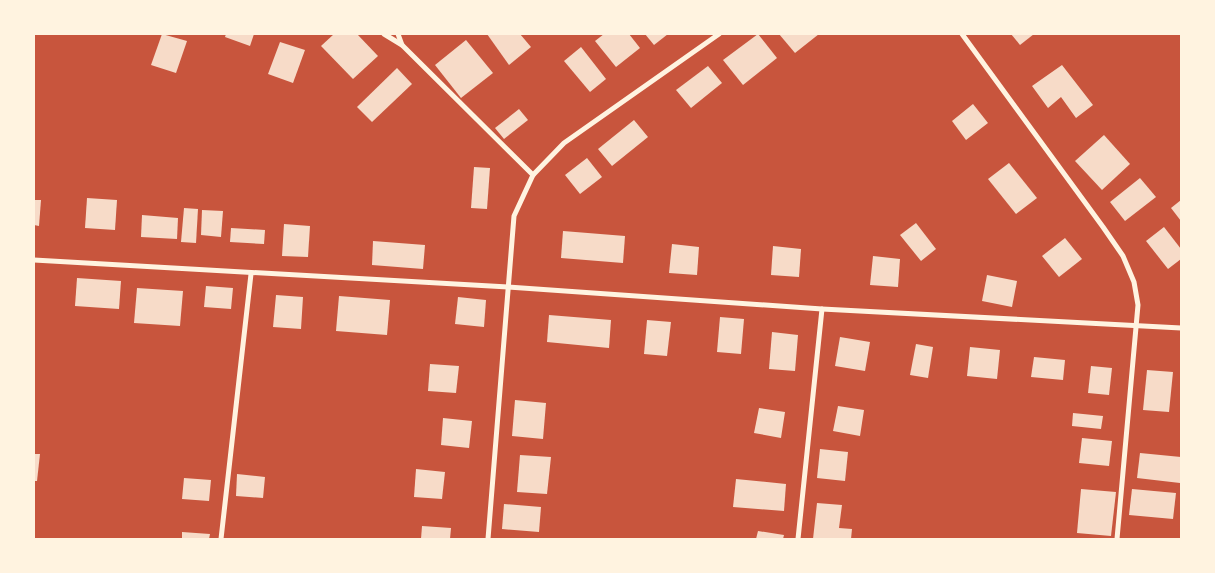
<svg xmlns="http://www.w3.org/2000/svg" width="1215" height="573" font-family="Raleway,sans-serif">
<rect width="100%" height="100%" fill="#c8553d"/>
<g fill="#f7dbc8">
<polygon points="162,34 187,41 176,73 151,65"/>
<polygon points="226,34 254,34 250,46 225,37"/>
<polygon points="334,34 357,34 378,56 353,79 321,46"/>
<polygon points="487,34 520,34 531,47 509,65"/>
<polygon points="604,34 629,34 640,48 616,67 595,41"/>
<polygon points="645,34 668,34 654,45"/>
<polygon points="758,34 777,58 743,85 723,60"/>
<polygon points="779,34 819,34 795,53"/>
<polygon points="1011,34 1034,34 1020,45"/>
<polygon points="466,40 493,73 461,98 435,65"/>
<polygon points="280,42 305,50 293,83 268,74"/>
<polygon points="581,47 606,79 590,92 564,61"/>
<polygon points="1062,65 1093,105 1076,118 1061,97 1048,108 1032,86"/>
<polygon points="708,66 722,83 691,108 676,90"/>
<polygon points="397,68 412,84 372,122 357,107"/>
<polygon points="973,104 988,123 966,140 952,121"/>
<polygon points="519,109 528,120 504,139 495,128"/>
<polygon points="634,120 648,137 612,166 598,149"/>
<polygon points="1104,135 1130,164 1102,190 1075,161"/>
<polygon points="587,158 602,177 580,194 565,175"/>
<polygon points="1009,163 1037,198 1016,214 988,179"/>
<polygon points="474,167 490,168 487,209 471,208"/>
<polygon points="1140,178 1156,197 1125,221 1110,202"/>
<polygon points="87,198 117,200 115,230 85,228"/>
<polygon points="34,200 41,200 39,226 34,225"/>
<polygon points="1181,200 1181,221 1171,208"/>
<polygon points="184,208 198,209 196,243 181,242"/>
<polygon points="202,210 223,211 221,237 201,235"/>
<polygon points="142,215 178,218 177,239 141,237"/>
<polygon points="916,223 936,249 921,261 900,235"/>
<polygon points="284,224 310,226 308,257 282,256"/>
<polygon points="1164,227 1181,249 1181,259 1168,269 1146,241"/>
<polygon points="231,228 265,230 264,244 230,242"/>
<polygon points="563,231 625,236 623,263 561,258"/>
<polygon points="1065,238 1082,259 1059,277 1042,256"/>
<polygon points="373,241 425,245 423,269 372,265"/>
<polygon points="672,244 699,247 697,275 669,273"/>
<polygon points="773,246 801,249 799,277 771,275"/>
<polygon points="873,256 900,259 898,287 870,285"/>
<polygon points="987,275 1017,281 1012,307 982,301"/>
<polygon points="77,278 121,281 119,309 75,306"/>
<polygon points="206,286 233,288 231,309 204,307"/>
<polygon points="137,288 183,291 180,326 134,323"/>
<polygon points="276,295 303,297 301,329 273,327"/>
<polygon points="339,296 390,300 387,335 336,331"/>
<polygon points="458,297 486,300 484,327 455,324"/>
<polygon points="549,315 611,320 609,348 547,342"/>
<polygon points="720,317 744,319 741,354 717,352"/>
<polygon points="647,320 671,322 667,356 644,354"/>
<polygon points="772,332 798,335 795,371 769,369"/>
<polygon points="840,337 870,342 865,371 835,366"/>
<polygon points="916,344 933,347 928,378 910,375"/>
<polygon points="970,347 1000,350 997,379 967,376"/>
<polygon points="1034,357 1065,360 1063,380 1031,377"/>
<polygon points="430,364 459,366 456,393 428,391"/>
<polygon points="1091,366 1112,368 1109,395 1088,393"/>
<polygon points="1147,370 1173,372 1169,412 1143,410"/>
<polygon points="515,400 546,403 543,439 512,436"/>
<polygon points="838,406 864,410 860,436 833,431"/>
<polygon points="759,408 785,412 781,438 754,433"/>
<polygon points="1073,413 1103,416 1101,429 1072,426"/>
<polygon points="443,418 472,421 469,448 441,445"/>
<polygon points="1082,438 1112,441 1109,466 1079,463"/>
<polygon points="820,449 848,452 845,481 817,478"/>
<polygon points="1140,453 1181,457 1180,483 1137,478"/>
<polygon points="34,454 40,454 37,481 34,481"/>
<polygon points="520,455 551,457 547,494 517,492"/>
<polygon points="416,469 445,472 442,499 414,497"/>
<polygon points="237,474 265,477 263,498 236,496"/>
<polygon points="184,478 211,480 209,501 182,499"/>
<polygon points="736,479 786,484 784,511 733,507"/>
<polygon points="1081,489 1116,492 1111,536 1077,533"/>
<polygon points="1132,489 1176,493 1173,519 1129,515"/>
<polygon points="817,503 842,505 839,528 852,529 851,539 813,539"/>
<polygon points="504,504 541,507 539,532 502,529"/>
<polygon points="422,526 451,528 450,539 421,539"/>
<polygon points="758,531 784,535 783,539 756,539"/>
<polygon points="182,532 210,534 209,539 182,539"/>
</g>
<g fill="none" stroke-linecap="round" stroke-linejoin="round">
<g stroke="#fff3e0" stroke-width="5">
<polyline points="384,34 402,45 533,175"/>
<polyline points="398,34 402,45"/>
<polyline points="962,34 1103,227 1123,256 1134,282 1138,305 1117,539"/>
<polyline points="34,260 508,287 822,309 1181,328"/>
<polyline points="221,539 251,274"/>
<polyline points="488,539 514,216 533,175 564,143 719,34"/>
<polyline points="798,539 822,309"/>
</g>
</g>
<rect width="1215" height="573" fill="none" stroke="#fff3e0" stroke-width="70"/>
</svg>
